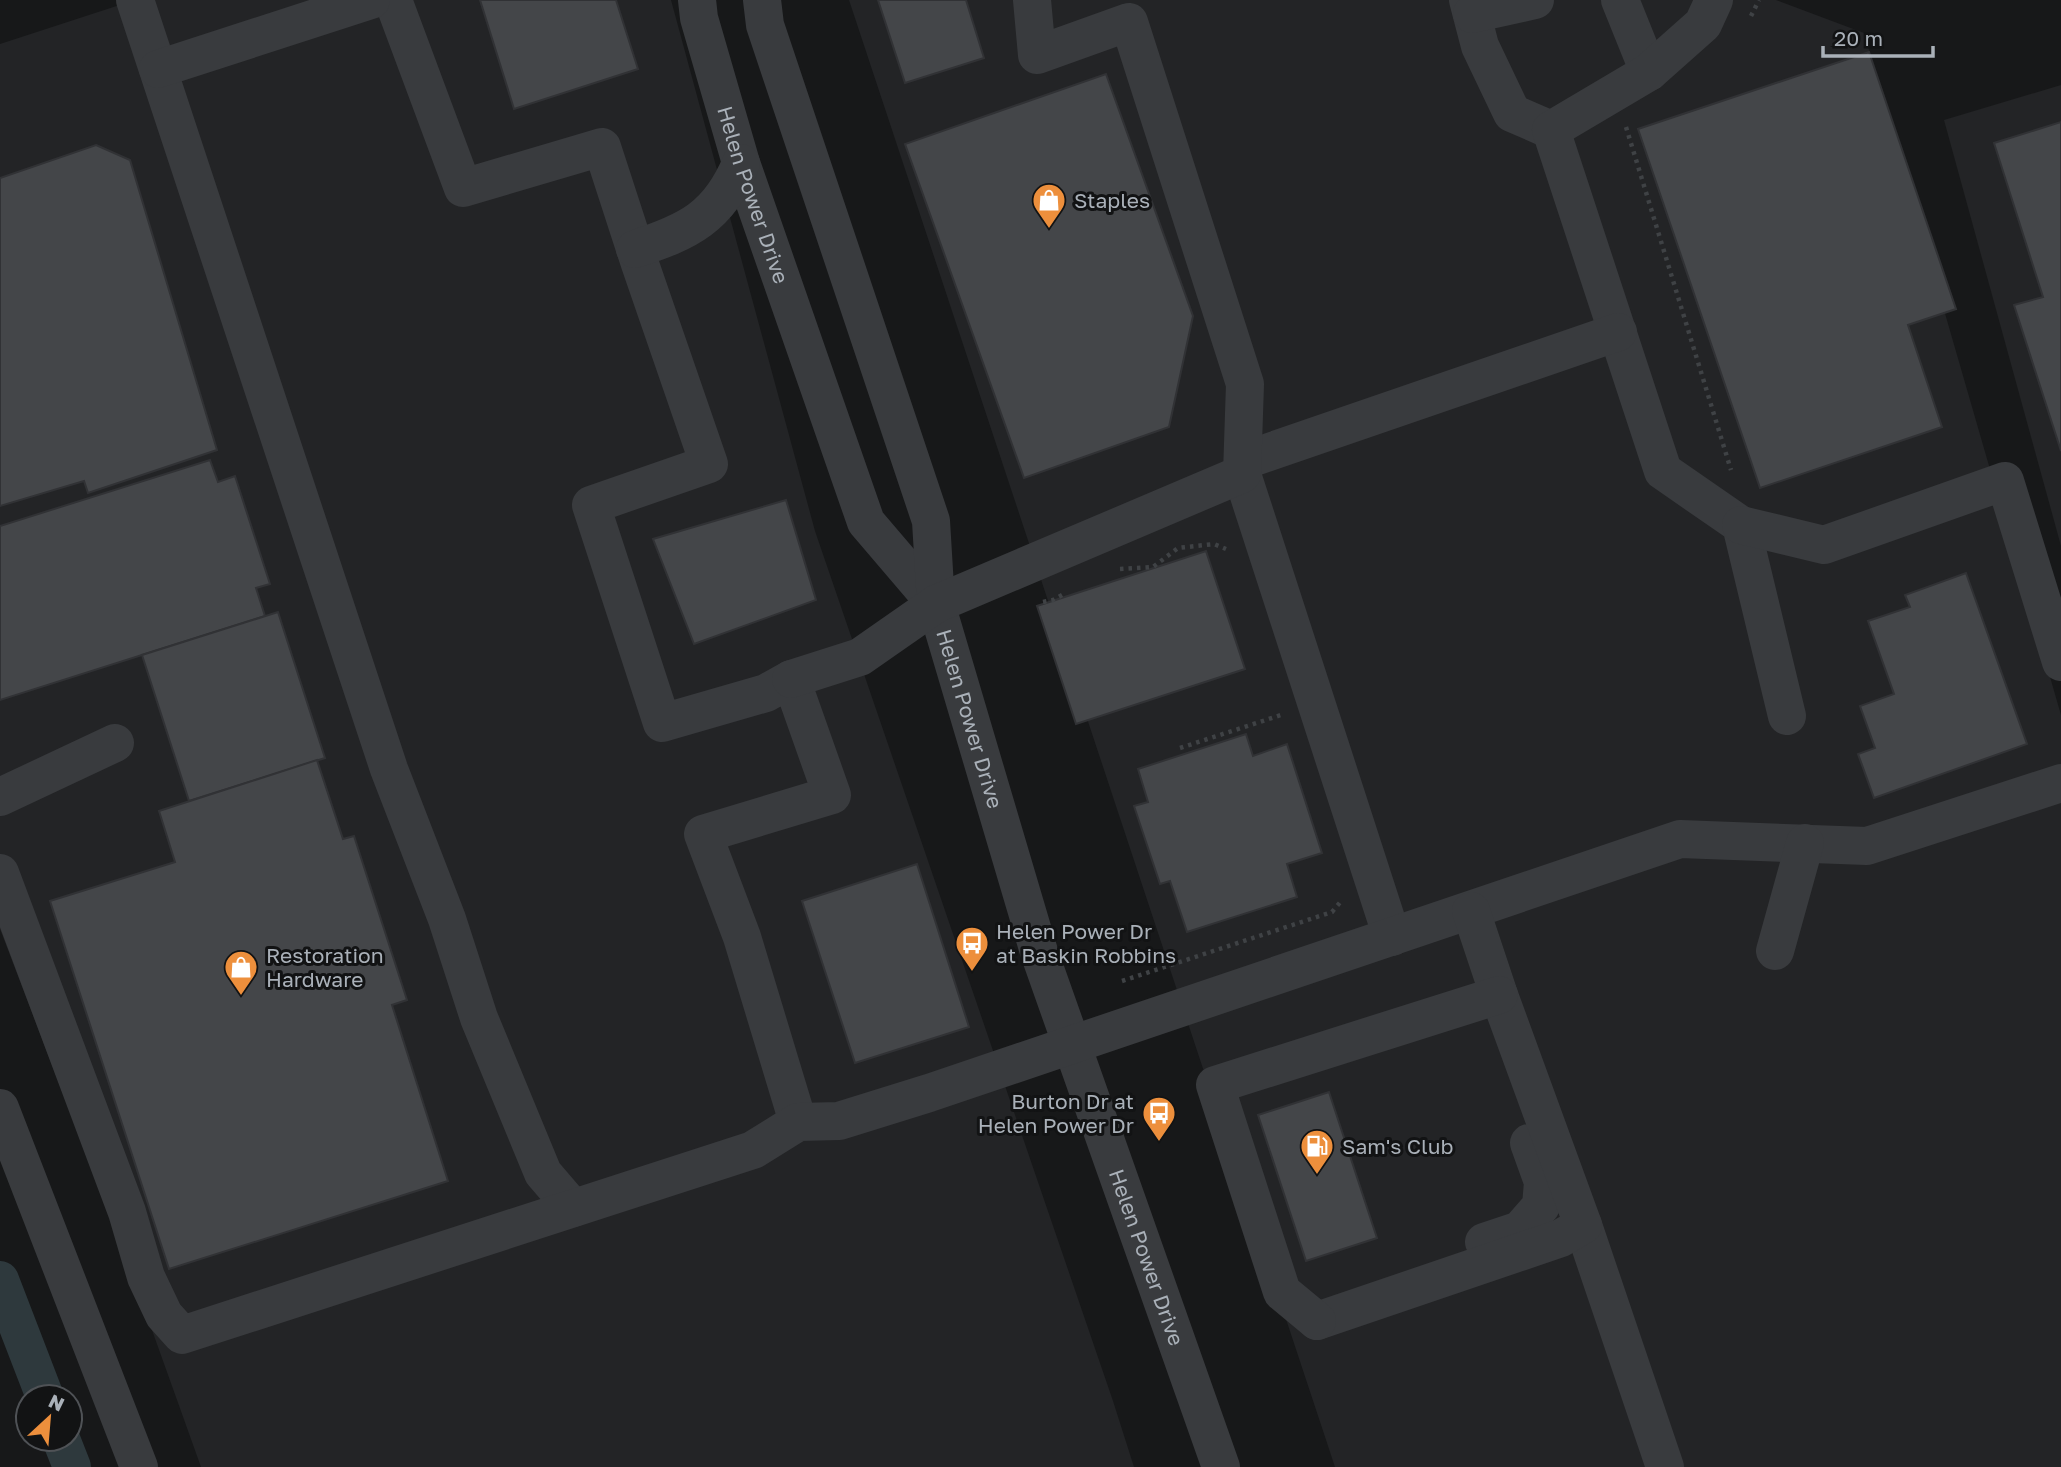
<svg xmlns="http://www.w3.org/2000/svg" width="2061" height="1467" font-family="'Golos Text',sans-serif">
<rect width="100%" height="100%" fill="#171819"/>
<g fill="#232426">
<polygon points="135,0 671,0 815,531 1113,1401 1134,1467 201,1467 133,1277 0,929 0,44"/>
<polygon points="849,0 1776,0 1864,33 2061,715 2061,1467 1335,1467"/>
<polygon points="2061,85 2061,546 1944,120"/>
</g>
<g fill="none" stroke-linecap="round" stroke-linejoin="round">
<g stroke="#2e393d" stroke-width="38">
<polyline points="0,1280 45,1397"/>
<polyline points="61,1439 72,1467"/>
</g>
</g>
<g fill="#444649" stroke="#313235" stroke-width="2">
<polygon points="480,0 616,0 638,69 514,109"/>
<polygon points="878,0 966,0 984,58 905,83"/>
<polygon points="1869,52 1956,309 1908,325 1942,427 1760,488 1638,129"/>
<polygon points="1106,74 1193,316 1169,427 1024,478 905,144"/>
<polygon points="2061,122 2061,451 2014,305 2043,297 1994,143"/>
<polygon points="96,145 130,160 217,450 88,493 84,481 0,506 0,178"/>
<polygon points="210,460 218,482 235,476 270,584 256,588 265,616 0,700 0,526"/>
<polygon points="786,500 816,600 694,644 653,539"/>
<polygon points="1206,551 1245,669 1076,724 1037,606"/>
<polygon points="1966,573 2027,744 1874,798 1858,754 1875,748 1860,706 1894,694 1868,621 1910,607 1905,595"/>
<polygon points="278,612 325,758 189,801 142,655"/>
<polygon points="1246,734 1253,756 1287,744 1322,853 1287,864 1297,897 1187,932 1170,881 1160,884 1134,806 1148,802 1138,769"/>
<polygon points="317,760 343,839 354,836 407,1000 392,1005 448,1181 169,1269 50,901 175,862 159,811"/>
<polygon points="917,864 969,1027 855,1063 802,901"/>
<polygon points="1329,1092 1377,1238 1306,1261 1258,1115"/>
</g>
<g fill="none" stroke-linecap="round" stroke-linejoin="round">
<g stroke="#3f4245" stroke-width="4.5" stroke-dasharray="3.5 5" stroke-linecap="butt">
<polyline points="1751,16 1759,0"/>
<polyline points="1626,127 1731,470"/>
<polyline points="1120,569 1153,567 1178,548 1214,544 1226,549"/>
<polyline points="1043,602 1053,600 1064,594"/>
<polyline points="1180,748 1281,715 1282,716"/>
<polyline points="1122,981 1332,912 1342,900"/>
</g>
<g stroke="#393b3e" stroke-width="38">
<polyline points="135,0 389,769 447,919 479,1018 543,1173 573,1208"/>
<polyline points="393,0 463,188 602,147 640,264 709,464 591,505 662,723 766,693 791,679 832,795 703,834 742,937 798,1122"/>
<path id="s1" d="M 697,0 L 699,18 L 741,163 L 866,522 L 936,604"/>
<path id="s2" d="M 762,0 L 765,25 L 931,521 L 936,604 L 1039,952 L 1221,1467"/>
<polyline points="1468,0 1480,46 1512,113 1551,130"/>
<polyline points="1620,0 1649,72"/>
<polyline points="1714,0 1703,24 1649,72 1551,130 1663,471 1741,525 1787,716"/>
<polyline points="1472,14 1535,0"/>
<polyline points="158,69 371,0"/>
<path d="M 635,249 C 688,232 719,217 741,163"/>
<polyline points="1243,461 1618,332"/>
<polyline points="1242,474 1392,937"/>
<polyline points="1741,525 1824,545 2005,481 2061,662"/>
<polyline points="791,679 860,657 936,604 1242,474 1245,384 1129,22 1037,55 1032,0"/>
<polyline points="0,797 115,743"/>
<polyline points="0,873 127,1212 146,1277 164,1315 182,1335 753,1150 798,1122 839,1121 929,1093 1680,839 1867,846 2061,783"/>
<polyline points="1775,951 1805,843"/>
<polyline points="0,1108 139,1467"/>
<polyline points="1583,1225 1665,1467"/>
<polyline points="1484,1242 1520,1230 1541,1206 1543,1182 1529,1143"/>
<polyline points="1317,1321 1561,1238 1583,1225 1499,995 1471,911"/>
<polyline points="1317,1321 1282,1292 1215,1085 1499,995"/>
</g>
</g>
<defs>
<symbol id="shop-pin" viewBox="-11 -11 22 30"><path d="M0 17L-7.5 6A9.5 9.5 0 1 1 7.5 6Z" fill="#ed8f3c" stroke="#121314"/><path d="M-5-2.5h2.3a2.7 3.5 0 0 1 5.4 0H5L5.5 6h-11ZM-1.5-2.5h3a1.5 2.3 0 0 0-3 0Z" fill="#fff"/></symbol>
<symbol id="bus-pin" viewBox="-11 -11 22 30"><path d="M0 17L-7.5 6A9.5 9.5 0 1 1 7.5 6Z" fill="#ed8f3c" stroke="#121314"/><path d="M-5-6H5V4H4V6H2V4H-2V6H-4V4H-5ZM-3.5-4V0h7V-4ZM-3.5 1.2v1.5H-2V1.2ZM2 1.2v1.5H3.5V1.2Z" fill="#fff"/></symbol>
<symbol id="fuel-pin" viewBox="-11 -11 22 30"><path d="M0 17L-7.5 6A9.5 9.5 0 1 1 7.5 6Z" fill="#ed8f3c" stroke="#121314"/><path d="M-5.5-6h7V0h2V4h1.3V-2.5L3-4.5l.8-.8L6-3V5H2.5V1h-1V6h-7ZM-4.2-4.7v3.2H.2V-4.7Z" fill="#fff"/></symbol>
</defs>
<g fill-rule="evenodd">
<use href="#shop-pin" x="1030" y="181" width="38" height="52"/>
<use href="#bus-pin" x="953" y="924" width="38" height="52"/>
<use href="#shop-pin" x="222" y="948" width="38" height="52"/>
<use href="#bus-pin" x="1140" y="1094" width="38" height="52"/>
<use href="#fuel-pin" x="1298" y="1127" width="38" height="52"/>
</g>
<g text-anchor="middle" dominant-baseline="central" stroke-width="6" stroke-linejoin="round" paint-order="stroke">
<g font-size="21" fill="#aab1b9" stroke="#121314">
<text stroke="none"><textPath href="#s1" startOffset="203">Helen Power Drive</textPath></text>
<text stroke="none"><textPath href="#s2" startOffset="751">Helen Power Drive</textPath></text>
<text stroke="none"><textPath href="#s2" startOffset="1318">Helen Power Drive</textPath></text>
</g>
<g font-size="21" fill="#aab1b9" stroke="#121314" text-anchor="start">
<text x="1074" y="200">Staples</text>
<text x="996" y="931">Helen Power Dr<tspan x="996" dy="24">at Baskin Robbins</tspan></text>
<text x="266" y="955">Restoration<tspan x="266" dy="24">Hardware</tspan></text>
<text x="1134" y="1101" text-anchor="end">Burton Dr at<tspan x="1134" dy="24">Helen Power Dr</tspan></text>
<text x="1342" y="1146">Sam's Club</text>
</g>
</g>
<g transform="translate(49 1418) rotate(26)"><circle r="33" fill="#121314" stroke="#4f5256" stroke-width="2"/>
<path d="M0-5L12 26L0 18L-12 26Z" fill="#ed8f3c"/>
<text y="-10" font-size="19" font-weight="bold" text-anchor="middle" fill="#aab1b9">N</text>
</g>
<path d="M1823 46v10h110v-10" fill="none" stroke="#aab1b9" stroke-width="3.5"/>
<text x="1834" y="46" font-size="21" fill="#aab1b9" stroke="#121314" stroke-width="5" paint-order="stroke">20 m</text>
</svg>
